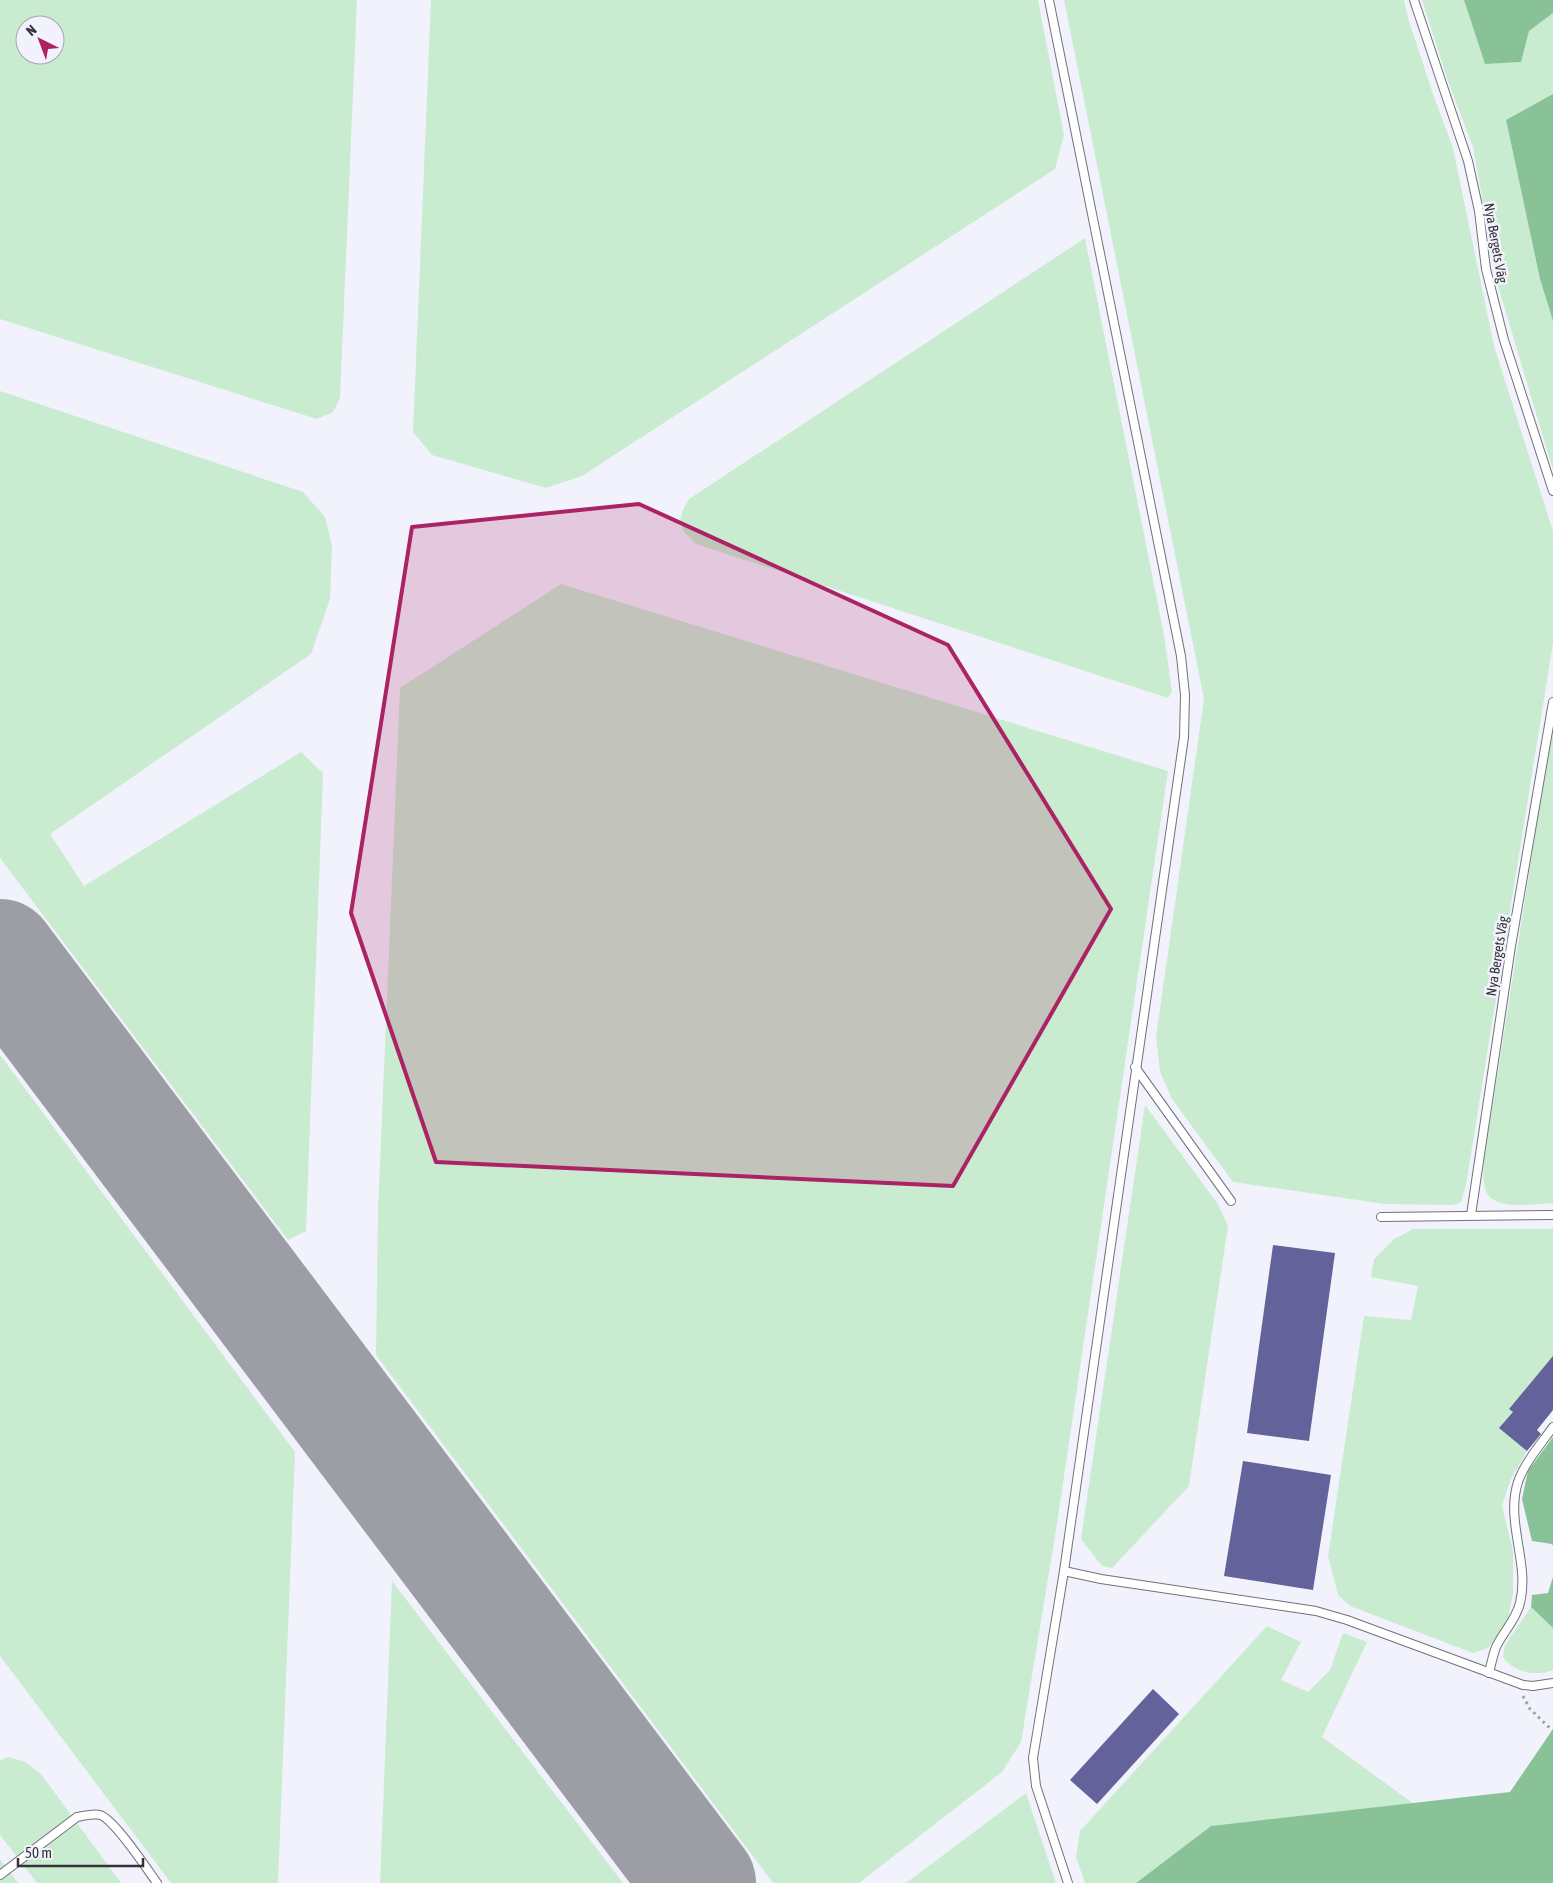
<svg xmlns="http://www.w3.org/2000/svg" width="1553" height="1883" font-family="'Asap Condensed',sans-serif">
<rect width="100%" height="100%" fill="#f2f2fd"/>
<g fill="#c9ecd0" fill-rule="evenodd">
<path d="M 0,0 L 357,0 L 340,398 L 333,412 L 317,419 L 0,319 ZM 25,25 L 55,25 L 55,55 L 25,55 Z"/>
<polygon points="431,0 1038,0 1064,135 1055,169 582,476 546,488 432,455 413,432"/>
<polygon points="1064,0 1404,0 1408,18 1432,91 1453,148 1494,346 1553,531 1553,643 1466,1185 1461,1202 1453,1205 1385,1204 1233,1182 1172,1099 1160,1072 1156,1037 1204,699"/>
<polygon points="1422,0 1464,0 1485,64 1521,62 1529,30 1553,13 1553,94 1506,120 1540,279 1553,321 1553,470 1498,286 1473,147 1449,84"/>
<path d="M 1085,238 L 1164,635 L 1172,692 L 1168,698 L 696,544 C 677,526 676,522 689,499 Z"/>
<polygon points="0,391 303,492 325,517 332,546 330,599 311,654 50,834 84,886 301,752 323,773 306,1231 288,1240 0,858"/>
<polygon points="561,584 1168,771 1057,1524 1021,1742 1002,1772 859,1883 773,1883 376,1355 378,1211 400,688"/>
<path d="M 1553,721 L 1553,1203 C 1534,1204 1490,1212 1485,1188 C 1482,1179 1484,1168 1484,1160 Z"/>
<polygon points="0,1055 295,1452 278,1883 171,1883 0,1656"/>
<polygon points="1145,1105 1218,1204 1228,1226 1189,1486 1112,1568 1102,1566 1081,1539"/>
<polygon points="1413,1229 1553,1229 1553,1357 1509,1409 1513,1412 1500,1428 1527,1451 1510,1481 1502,1506 1513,1551 1513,1594 1507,1622 1488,1648 1473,1653 1350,1606 1338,1595 1328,1556 1364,1316 1411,1320 1418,1286 1371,1277 1374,1259 1394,1239"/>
<polygon points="392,1581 623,1883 380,1883"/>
<path d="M 1531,1607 L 1553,1628 L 1553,1670 C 1536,1677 1513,1672 1503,1657 L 1505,1645 Z"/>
<polygon points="1267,1626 1301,1642 1281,1680 1308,1692 1330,1670 1343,1633 1367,1642 1322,1737 1414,1804 1211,1826 1136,1883 1085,1883 1076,1857 1080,1831"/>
<polygon points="8,1757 25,1762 41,1774 121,1883 37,1883 0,1835 0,1761"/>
<polygon points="1026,1793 1056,1883 906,1883"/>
<polygon points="0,1859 18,1883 0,1883"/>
</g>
<g fill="#89c297">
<polygon points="1464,0 1553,0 1553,13 1529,31 1521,62 1485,64"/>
<polygon points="1553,94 1553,321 1540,279 1506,120"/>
<polygon points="1553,1437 1553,1546 1552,1544 1532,1541 1522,1499 1528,1471"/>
<polygon points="1553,1577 1553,1628 1531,1607 1532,1595 1548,1593"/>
<polygon points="1553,1729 1553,1883 1136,1883 1211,1826 1510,1792"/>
</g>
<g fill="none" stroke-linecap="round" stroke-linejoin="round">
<polyline stroke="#9d9da5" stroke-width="45" points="0,970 15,981 117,1111"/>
<polyline stroke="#9d9da5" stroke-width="112" points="0,955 700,1883"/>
</g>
<g fill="#63629a">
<polygon points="1273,1245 1335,1253 1309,1441 1247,1433"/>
<polygon points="1553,1356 1553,1410 1537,1430 1541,1434 1527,1451 1499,1428 1513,1412 1509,1409"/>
<polygon points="1243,1461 1331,1475 1313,1590 1224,1576"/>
<polygon points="1153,1689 1179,1714 1097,1804 1070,1780"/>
</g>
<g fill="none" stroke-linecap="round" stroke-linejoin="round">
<defs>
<g id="service">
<polyline points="1049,0 1181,656 1185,695 1184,737 1064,1571 1033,1758 1036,1786 1068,1883"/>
<polyline points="1414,0 1468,161 1479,211 1486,269 1504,340 1553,491"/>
<polyline points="1135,1067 1231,1201"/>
<polyline points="1471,1215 1511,946 1553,702"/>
<polyline points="1381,1217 1553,1215"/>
<polyline points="1064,1571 1101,1579 1316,1611 1347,1620 1523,1685 1533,1686 1553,1683"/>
<path d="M 1489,1673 C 1491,1664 1493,1655 1496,1647 C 1503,1632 1516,1620 1520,1603 C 1530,1563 1505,1522 1518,1482 C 1525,1462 1541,1444 1553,1427"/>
<path d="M 0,1875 L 77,1817 C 84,1816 93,1813 100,1815 C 114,1819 147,1869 157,1883"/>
</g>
</defs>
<use href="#service" stroke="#71717a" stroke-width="10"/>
<polyline stroke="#9f9fa7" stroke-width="3" stroke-dasharray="2.5 4" stroke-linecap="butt" points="1523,1696 1530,1709 1553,1731"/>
<use href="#service" stroke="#fff" stroke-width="8"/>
</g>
<path fill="#ab2265" fill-opacity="0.2" stroke="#ab2265" stroke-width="4" stroke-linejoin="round" d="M 639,504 L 948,645 L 1111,909 L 953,1186 L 436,1162 L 351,913 L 412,527 Z"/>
<g text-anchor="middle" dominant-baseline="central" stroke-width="5" stroke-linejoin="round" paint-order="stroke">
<g font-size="14" fill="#343438" stroke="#f2f2fd">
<text transform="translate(1496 243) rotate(80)">Nya Bergets Väg</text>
<text transform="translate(1497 956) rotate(-81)">Nya Bergets Väg</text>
</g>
</g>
<g transform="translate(40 40) rotate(318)"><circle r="24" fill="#f2f2fd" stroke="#a6a6ae"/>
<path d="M0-4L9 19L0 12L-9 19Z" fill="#ab2265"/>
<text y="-8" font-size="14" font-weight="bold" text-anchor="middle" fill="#343438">N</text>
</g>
<path d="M18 1858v8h125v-8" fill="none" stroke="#343438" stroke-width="2.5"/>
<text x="25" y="1858" font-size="15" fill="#343438" stroke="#f2f2fd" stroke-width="4" paint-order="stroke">50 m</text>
</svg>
